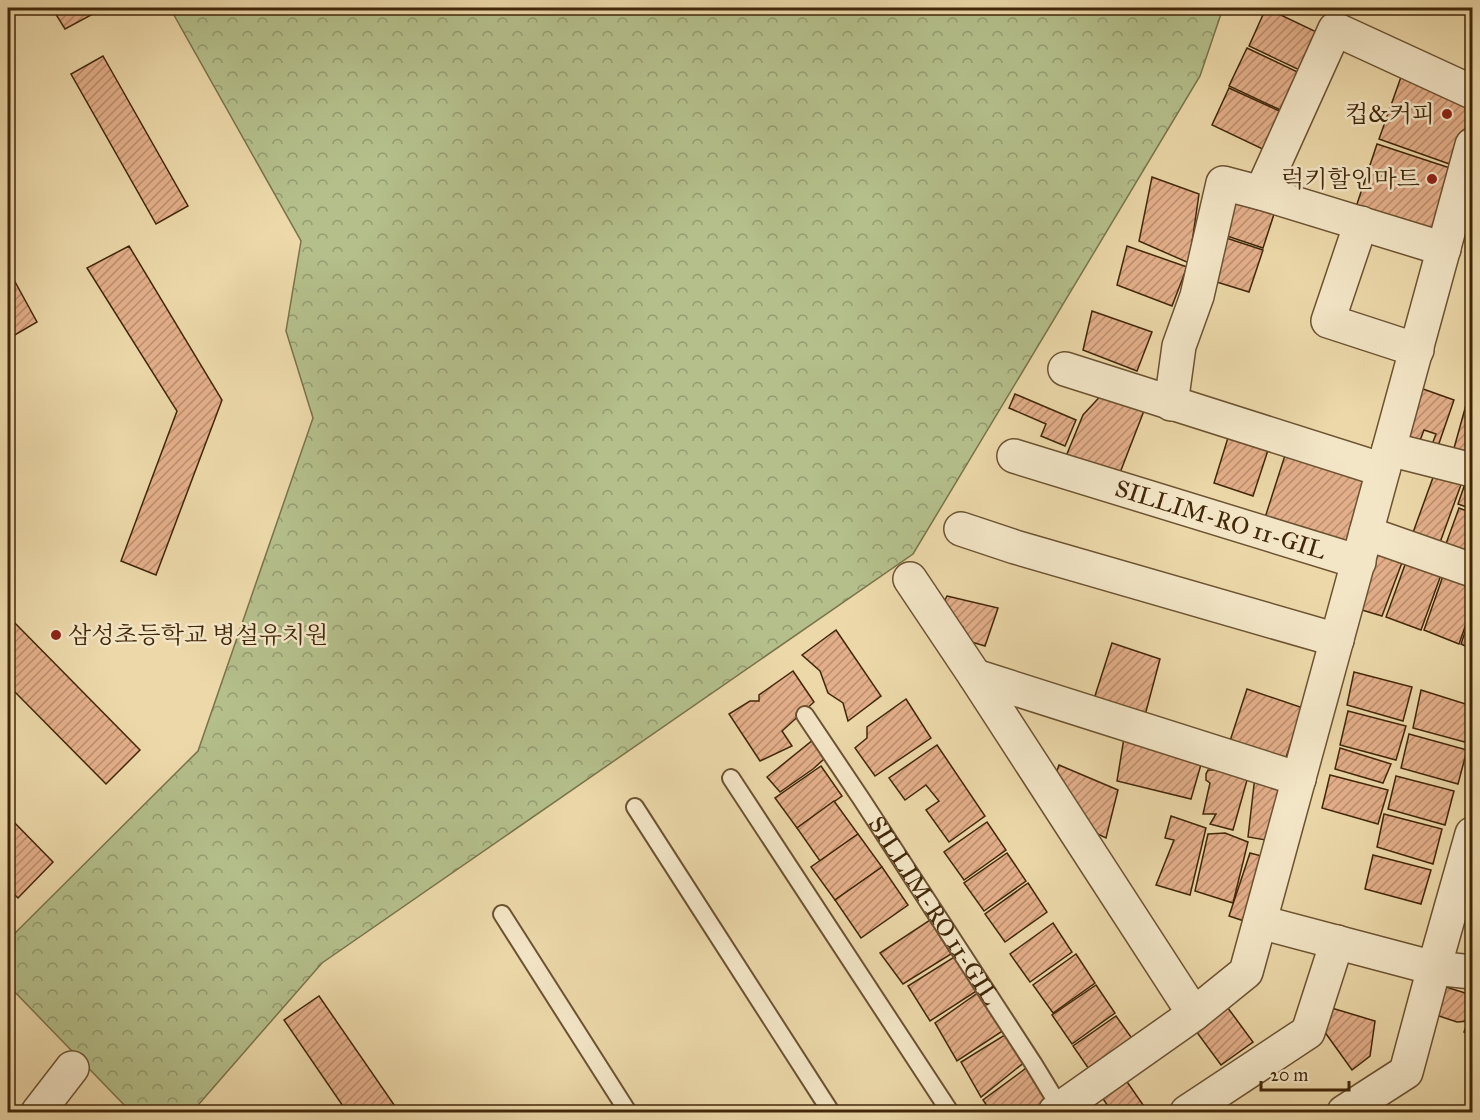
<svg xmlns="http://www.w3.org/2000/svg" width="1480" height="1120" font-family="'IM FELL Great Primer','Noto Serif KR',serif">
<defs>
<pattern id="forest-crowns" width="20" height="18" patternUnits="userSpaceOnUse" patternTransform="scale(1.5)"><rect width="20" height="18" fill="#b4bf8b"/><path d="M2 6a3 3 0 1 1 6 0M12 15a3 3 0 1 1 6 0" fill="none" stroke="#949b70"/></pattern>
<pattern id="building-hatch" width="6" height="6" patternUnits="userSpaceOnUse" patternTransform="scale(1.5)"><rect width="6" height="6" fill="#e3af8a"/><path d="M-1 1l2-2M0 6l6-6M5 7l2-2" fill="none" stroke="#ba8e6f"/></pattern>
</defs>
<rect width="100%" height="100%" fill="#ecd8a9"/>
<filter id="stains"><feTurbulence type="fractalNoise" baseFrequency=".00333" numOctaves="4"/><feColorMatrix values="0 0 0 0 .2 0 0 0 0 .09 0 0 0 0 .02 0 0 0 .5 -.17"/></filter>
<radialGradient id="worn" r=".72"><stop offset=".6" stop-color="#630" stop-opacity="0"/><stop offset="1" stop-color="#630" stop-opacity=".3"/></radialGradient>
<polygon fill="url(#forest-crowns)" stroke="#7a734a" stroke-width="1.5" points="170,8 1223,8 1200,76 913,554 322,963 192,1112 131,1112 8,985 8,940 198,751 313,418 286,331 301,241"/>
<g fill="url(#building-hatch)" stroke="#412709" stroke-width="1.5">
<polygon points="52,8 90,8 93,14 65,29"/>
<polygon points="1266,8 1325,36 1308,74 1249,46"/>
<polygon points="1247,48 1306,76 1289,114 1229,86"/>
<polygon points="103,56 188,206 156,224 71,74"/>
<polygon points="1401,77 1472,105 1455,166 1379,139"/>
<polygon points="1229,88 1288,115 1271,153 1212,125"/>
<polygon points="1377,144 1453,169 1432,240 1353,216"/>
<polygon points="1152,177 1199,194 1189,263 1139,241"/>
<polygon points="1228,190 1277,205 1263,248 1218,233"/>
<polygon points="1217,235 1263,250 1249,292 1207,279"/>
<polygon points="129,246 222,400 156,575 121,561 177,411 87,268"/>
<polygon points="1127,246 1187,267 1172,306 1117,285"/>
<polygon points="8,269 37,322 8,339"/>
<polygon points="1092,311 1152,332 1137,371 1083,350"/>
<polygon points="1412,385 1454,400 1436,452 1430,450 1436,434 1424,430 1416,451 1394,445"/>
<polygon points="1107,389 1147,403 1116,483 1062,466 1083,415"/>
<polygon points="1015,394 1076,420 1065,446 1041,436 1046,424 1009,408"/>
<polygon points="1466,405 1472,407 1472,465 1451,459"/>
<polygon points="1231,428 1271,441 1253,496 1214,483"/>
<polygon points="1288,446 1368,483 1345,552 1262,527"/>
<polygon points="1435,472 1462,482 1438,548 1411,538"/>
<polygon points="1468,475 1472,476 1472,509 1458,504"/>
<polygon points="1459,508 1472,513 1472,563 1443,552"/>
<polygon points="1369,546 1403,560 1382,616 1352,607"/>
<polygon points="1406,562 1441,575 1421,630 1386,617"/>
<polygon points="1443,576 1472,586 1472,607 1459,644 1424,630"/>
<polygon points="947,596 998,608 985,646 958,638 963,627 949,627 939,612"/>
<polygon points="1472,611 1472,649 1461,644"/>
<polygon points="8,616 140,750 106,784 8,685"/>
<polygon points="836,630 881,696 848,721 843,703 828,693 820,671 802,655"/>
<polygon points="1112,643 1160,659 1144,719 1093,702"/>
<polygon points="793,671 814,702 782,731 792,746 760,761 729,714 750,701 759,701 759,695"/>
<polygon points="1354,672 1412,687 1403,721 1347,705"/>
<polygon points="1247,689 1303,708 1283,766 1228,747"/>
<polygon points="1421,690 1472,706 1472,744 1413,728"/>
<polygon points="906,699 931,738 875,776 855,748 867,738 867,727"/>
<polygon points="1348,711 1406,726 1396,760 1340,745"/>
<polygon points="1409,734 1467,750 1458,784 1401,768"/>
<polygon points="1124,738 1202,761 1191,799 1117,781"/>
<polygon points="813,740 824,759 813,769 780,792 767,777"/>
<polygon points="937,745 985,816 949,842 926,810 939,801 926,785 905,800 889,778"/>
<polygon points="1340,748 1391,764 1383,783 1335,769"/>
<polygon points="1220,760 1249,773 1233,830 1210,824 1216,814 1203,814 1210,783 1206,780 1206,774 1208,770 1214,770"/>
<polygon points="1059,765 1118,790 1106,838 1087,829 1055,776"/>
<polygon points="821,766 842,796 797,828 775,798"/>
<polygon points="1330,775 1388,790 1378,824 1322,808"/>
<polygon points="1255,776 1292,782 1278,842 1248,837"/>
<polygon points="1396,776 1454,791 1445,825 1388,809"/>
<polygon points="834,801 858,834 820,861 797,828"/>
<polygon points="1384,814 1442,829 1433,864 1377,847"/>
<polygon points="8,816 53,862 18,898 8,888"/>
<polygon points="1171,816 1206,828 1190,895 1156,885 1174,840 1165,838"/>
<polygon points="987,822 1006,850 964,880 944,852"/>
<polygon points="1225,833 1248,842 1233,903 1195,891 1208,834"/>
<polygon points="858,834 882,867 835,900 811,867"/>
<polygon points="1007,853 1026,881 984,911 964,883"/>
<polygon points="1250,853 1273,859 1256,925 1229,916"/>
<polygon points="1373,855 1431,870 1421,904 1365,889"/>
<polygon points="882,867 908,905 861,938 835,900"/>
<polygon points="1028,883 1047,912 1005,942 985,914"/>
<polygon points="930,920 951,954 903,984 880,953"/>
<polygon points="1053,923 1072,952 1030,982 1010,954"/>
<polygon points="959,954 978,990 930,1021 908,986"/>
<polygon points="1076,954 1095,983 1053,1013 1033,985"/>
<polygon points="1436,984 1472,995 1472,1035 1464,1032 1468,1021 1457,1022 1427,1012"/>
<polygon points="1096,985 1115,1013 1072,1044 1052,1015"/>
<polygon points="979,992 1004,1030 957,1061 935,1023"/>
<polygon points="319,996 399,1112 347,1112 284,1020"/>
<polygon points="1222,1000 1253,1042 1221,1065 1190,1023"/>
<polygon points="1325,1006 1375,1021 1370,1056 1352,1070 1319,1024"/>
<polygon points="1116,1016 1136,1044 1093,1075 1073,1046"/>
<polygon points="1008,1033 1026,1061 981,1097 961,1062"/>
<polygon points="1033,1063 1051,1098 1029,1112 991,1112 983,1100"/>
<polygon points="1123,1076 1148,1112 1112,1112 1099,1093"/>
</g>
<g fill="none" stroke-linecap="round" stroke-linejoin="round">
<defs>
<g id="service">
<path id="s1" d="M 805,715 L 862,800 L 1033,1063 L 1061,1109"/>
<polyline points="731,778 950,1112"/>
<polyline points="635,807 831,1112"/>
<polyline points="502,914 628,1112"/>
</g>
<g id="minor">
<polyline points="1261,193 1335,29 1472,92"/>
<polyline points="1361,223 1328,321 1417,350"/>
<polyline points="1065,369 1383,470"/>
<polyline points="1171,404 1179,346 1197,296 1223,183 1261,193 1444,249"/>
<polyline points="1389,449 1472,470"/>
<path id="s2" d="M 1014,456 L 1359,562"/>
<polyline points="961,529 1015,547 1337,640"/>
<polyline points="1366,533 1472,570"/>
<polyline points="910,579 975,676 1194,1014"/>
<polyline points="975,676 1299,779"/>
<polyline points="1260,922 1434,968 1472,972"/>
<polyline points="38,1112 72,1068"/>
<polyline points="1055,1112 1194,1014 1246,972 1472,145"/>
<polyline points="1187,1112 1308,1032 1337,942"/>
<polyline points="1344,1112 1406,1072 1434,968 1472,834"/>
</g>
</defs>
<use href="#service" stroke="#6c5331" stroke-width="20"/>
<use href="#minor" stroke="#6c5331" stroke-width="36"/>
<use href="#service" stroke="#f3e6c7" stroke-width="16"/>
<use href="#minor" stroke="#f3e6c7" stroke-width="33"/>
</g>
<g fill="#8f2418" stroke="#f3e6c7" stroke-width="2">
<circle cx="1447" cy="114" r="6"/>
<circle cx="1432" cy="179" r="6"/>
<circle cx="56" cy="635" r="6"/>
</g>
<g text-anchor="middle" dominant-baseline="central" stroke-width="5" stroke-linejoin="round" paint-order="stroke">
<g font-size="24" fill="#412709" stroke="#f3e6c7" text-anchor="end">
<text x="1435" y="114">컵&amp;커피</text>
<text x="1420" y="179">럭키할인마트</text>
<text x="68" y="635" text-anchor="start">삼성초등학교 병설유치원</text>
</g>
<g font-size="24" fill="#412709" stroke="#f3e6c7">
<text stroke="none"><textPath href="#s2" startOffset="216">SILLIM-RO 11-GIL</textPath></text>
<text stroke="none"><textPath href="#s1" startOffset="234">SILLIM-RO 11-GIL</textPath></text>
</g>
</g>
<rect width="1480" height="1120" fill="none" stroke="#ecd8a9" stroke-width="30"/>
<rect x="9" y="9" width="1462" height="1102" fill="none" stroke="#412709" stroke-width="3"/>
<rect x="15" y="15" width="1450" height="1090" fill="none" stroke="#412709" stroke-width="1.5"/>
<path d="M1261 1081v9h88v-9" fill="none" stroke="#412709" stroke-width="3"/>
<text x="1270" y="1081" font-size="18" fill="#412709" stroke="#f3e6c7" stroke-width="4.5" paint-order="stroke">20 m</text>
<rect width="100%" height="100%" filter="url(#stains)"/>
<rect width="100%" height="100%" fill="url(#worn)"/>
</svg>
